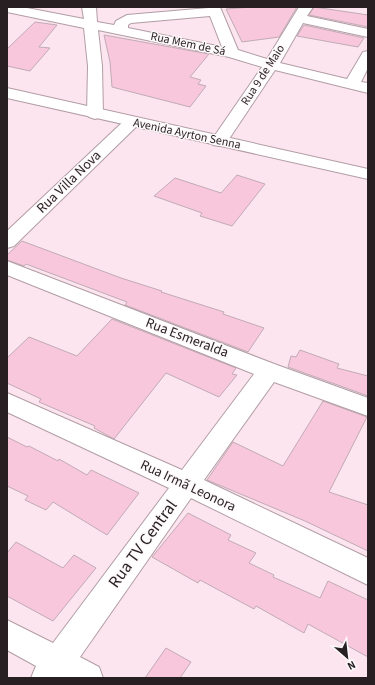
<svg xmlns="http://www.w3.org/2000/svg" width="375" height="685" font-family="'Source Sans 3',sans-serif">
<rect width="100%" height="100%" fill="#fce5ef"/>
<g fill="#f8c7dc" stroke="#c1abb4">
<polygon points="252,7 297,7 279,37 242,42 226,9"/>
<polygon points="314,7 368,15 368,27 309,15"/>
<polygon points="35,22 57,25 39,47 50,48 30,71 7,66 7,49"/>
<polygon points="304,25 364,38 358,47 297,36"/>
<polygon points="104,35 209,54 190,77 201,80 198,84 206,86 190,107 112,87 110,62"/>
<polygon points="237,175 265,184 232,226 200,216 202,213 154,196 175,178 221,193"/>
<polygon points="22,241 121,278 162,291 161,292 224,312 223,314 264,328 248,352 125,305 127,302 26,264 24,266 7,260 7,255"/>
<polygon points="112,319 236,368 232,374 237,375 219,397 166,373 114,439 94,428 95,426 39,402 41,399 7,383 7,358 29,337 77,356"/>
<polygon points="300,350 339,364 337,368 368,376 368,396 288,367 291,356 296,357"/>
<polygon points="323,401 367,417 329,492 368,505 368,551 305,521 207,480 233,442 283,466"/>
<polygon points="7,437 27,447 29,446 58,461 59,459 87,475 91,470 139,493 107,535 53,502 46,510 25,500 28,496 7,486"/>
<polygon points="188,513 231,535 228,540 256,553 249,563 274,575 273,577 320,598 328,581 368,600 368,657 308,624 304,633 256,606 254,609 200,580 198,583 152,557"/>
<polygon points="16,542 63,568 74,555 96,568 53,621 7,596 7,553"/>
<polygon points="166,648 191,662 180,678 145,678"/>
</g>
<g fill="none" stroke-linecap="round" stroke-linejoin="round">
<defs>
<g id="minor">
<path d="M 7,7 L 22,7 L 84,19 L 82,7 L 96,7 L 97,22 L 114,25 L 116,21 L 127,15 L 220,7 L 238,50 L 267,59 L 299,7 L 313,7 L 307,16 L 368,29 L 368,37 L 303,23 L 280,63 L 347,79 L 363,52 L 368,51 L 368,68 L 361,82 L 368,83 L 368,93 L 275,70 L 225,145 L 219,146 L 213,145 L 211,141 L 262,67 L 229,57 L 98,30 L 102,66 L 103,114 L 101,117 L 95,119 L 89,117 L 87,114 L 88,66 L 84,28 L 7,12 ZM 210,16 L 222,47 L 128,28 L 128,25 L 131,23 Z"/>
<polygon points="132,117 138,119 140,122 138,125 14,246 7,248 7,231 126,119"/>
<polygon points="7,261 277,365 368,398 368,416 274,382 204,480 368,558 368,585 191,498 80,657 99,667 103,678 31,678 36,666 7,650 7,620 53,643 169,488 7,412 7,393 182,470 254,374 7,275"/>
</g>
<polygon id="highway" points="7,88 368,169 368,179 7,98"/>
</defs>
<use href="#minor" stroke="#b29da5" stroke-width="2"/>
<use href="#highway" stroke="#b29da5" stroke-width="2"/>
<use href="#minor" fill="#fff" fill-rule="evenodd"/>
<use href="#highway" fill="#fff" fill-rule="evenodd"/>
</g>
<g text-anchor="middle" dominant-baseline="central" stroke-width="3" stroke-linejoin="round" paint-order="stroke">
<g font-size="12" fill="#271f22" stroke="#fdf8fa">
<text transform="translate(188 44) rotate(12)">Rua Mem de Sá</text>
<text transform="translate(263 75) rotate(-57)">Rua 9 de Maio</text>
<text transform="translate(187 134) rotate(12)">Avenida Ayrton Senna</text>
</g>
<g font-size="14" fill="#271f22" stroke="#fdf8fa">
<text transform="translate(69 182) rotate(-44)">Rua Villa Nova</text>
<text transform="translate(187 338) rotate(21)">Rua Esmeralda</text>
<text transform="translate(188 486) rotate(25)">Rua Irmã Leonora</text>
</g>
<g font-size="17" fill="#271f22" stroke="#fdf8fa">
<text transform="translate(143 544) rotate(-54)">Rua TV Central</text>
</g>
</g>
<rect width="375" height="685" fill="none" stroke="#271f22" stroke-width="16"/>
<g transform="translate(347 657) rotate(152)" stroke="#fdf8fa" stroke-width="3" paint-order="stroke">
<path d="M0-3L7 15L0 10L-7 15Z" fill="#271f22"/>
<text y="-6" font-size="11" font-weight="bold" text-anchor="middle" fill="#271f22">N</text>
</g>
</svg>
